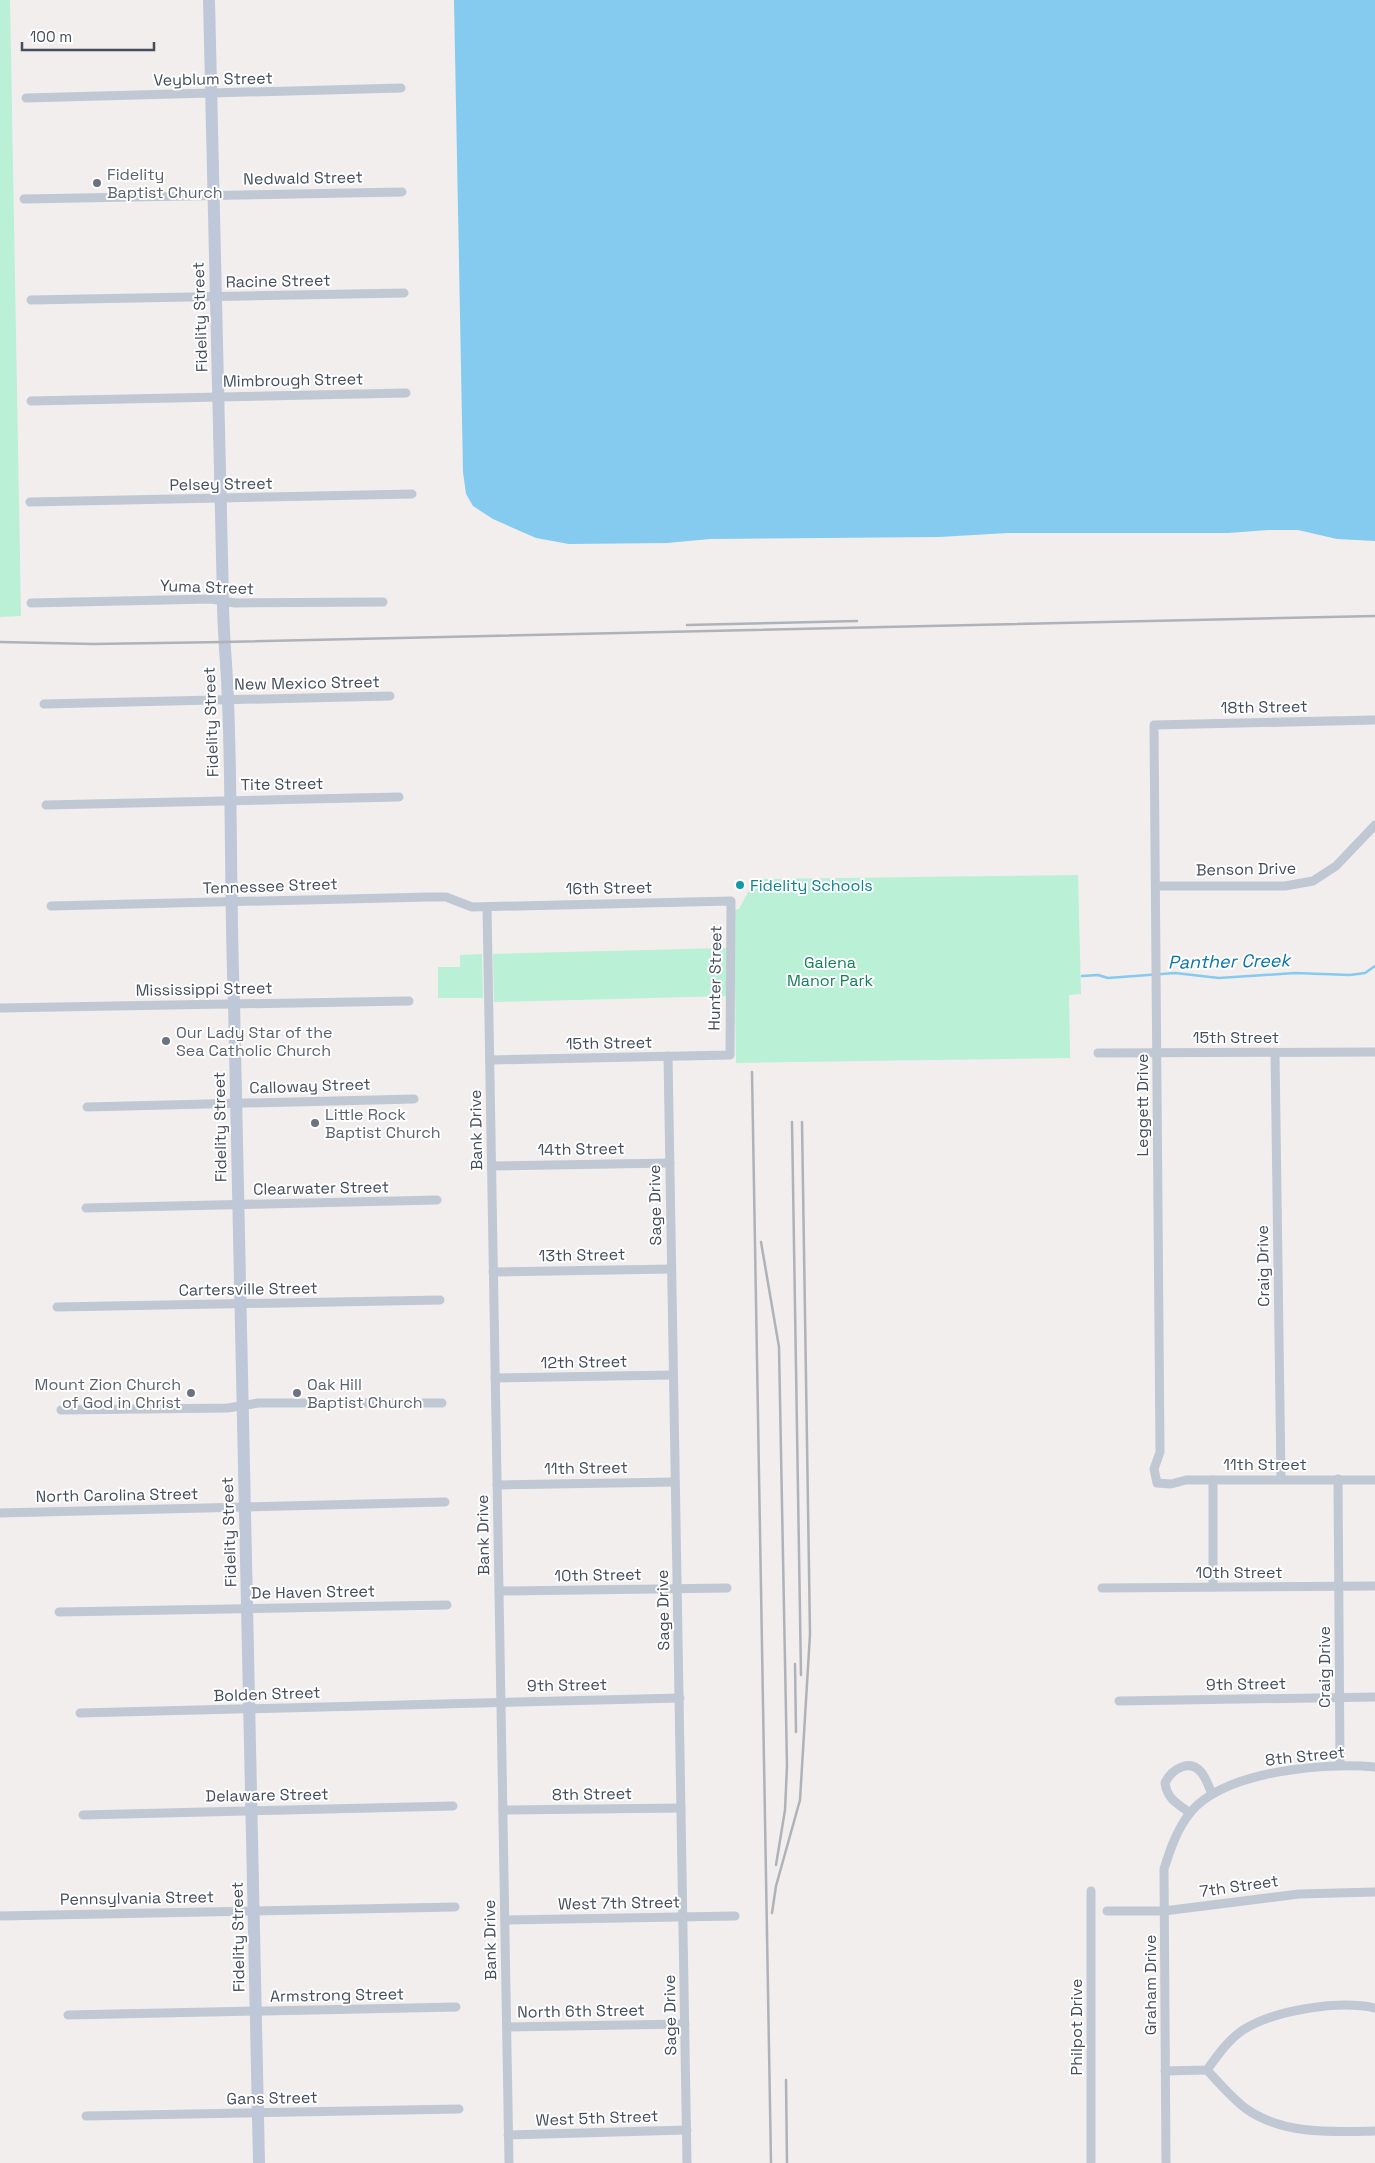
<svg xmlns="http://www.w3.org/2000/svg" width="1375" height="2163" font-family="'Space Grotesk',sans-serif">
<rect width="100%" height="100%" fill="#f1eeed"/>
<g fill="#b9f0d6">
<polygon points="0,0 10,0 21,616 0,617"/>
<polygon points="1078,875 1081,994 1069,995 1070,1058 736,1063 734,910 739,909 755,879"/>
<polygon points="726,948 728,996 494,1002 493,954"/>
<polygon points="482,954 483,998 438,998 438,967 460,967 460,955"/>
</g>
<polygon fill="#85caef" points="454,0 1375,0 1375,541 1337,539 1298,530 1268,530 1228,533 1008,533 939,537 710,539 667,543 569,544 536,538 493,519 473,506 466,494 463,472"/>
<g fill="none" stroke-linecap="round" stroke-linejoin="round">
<polyline stroke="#85caef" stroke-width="2.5" points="1082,976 1098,975 1108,978 1175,973 1219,978 1295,973 1350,975 1365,973 1375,966"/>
<g stroke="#c0c8d4" stroke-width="9">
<polyline points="26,98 401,88"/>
<polyline points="24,199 402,192"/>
<polyline points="31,300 404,293"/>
<polyline points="31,401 406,393"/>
<polyline points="30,502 412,494"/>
<polyline points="31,603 211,599 235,603 383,602"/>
<polyline points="44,704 390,696"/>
<polyline points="1375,720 1154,725 1160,1452 1154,1469 1157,1483 1171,1484 1186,1480 1375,1480"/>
<polyline points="46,805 399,797"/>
<polyline points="1156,886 1285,886 1313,881 1336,866 1375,825"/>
<polyline points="51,906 429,897 446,897 472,907 731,901 730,1055 490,1060"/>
<polyline points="487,907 509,2163"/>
<polyline points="0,1008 409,1001"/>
<polyline points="1275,1052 1281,1479"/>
<polyline points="1098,1053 1375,1052"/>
<polyline points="668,1056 687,2163"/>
<polyline points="87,1107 414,1099"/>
<polyline points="492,1166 670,1163"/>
<polyline points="86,1208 437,1200"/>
<polyline points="493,1272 671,1269"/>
<polyline points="57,1307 440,1300"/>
<polyline points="495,1378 673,1375"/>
<polyline points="61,1410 228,1408 258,1403 442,1403"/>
<polyline points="1338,1479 1340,1765"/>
<polyline points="497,1485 675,1482"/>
<polyline points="0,1513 445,1502"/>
<polyline points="1213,1587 1213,1480"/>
<polyline points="1102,1588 1375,1586"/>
<polyline points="499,1591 727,1588"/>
<polyline points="59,1612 447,1605"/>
<polyline points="1119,1701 1375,1697"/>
<polyline points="80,1713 680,1698"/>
<polyline points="503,1810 681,1808"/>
<path d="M 1190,1813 C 1178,1804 1167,1799 1165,1783 C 1171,1770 1189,1758 1201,1772 C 1206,1778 1209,1787 1212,1794"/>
<polyline points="83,1815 453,1806"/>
<polyline points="1091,1891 1091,2163"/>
<polyline points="1107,1911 1164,1911 1299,1894 1375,1892"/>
<polyline points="0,1916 455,1907"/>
<polyline points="505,1920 735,1916"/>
<polyline points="68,2015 456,2007"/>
<polyline points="507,2027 685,2024"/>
<path d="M 1207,2070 C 1219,2083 1231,2097 1245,2108 C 1282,2135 1332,2132 1375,2131"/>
<path d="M 1165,2071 L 1207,2070 C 1217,2056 1228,2040 1243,2030 C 1274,2010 1339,2000 1375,2008"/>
<polyline points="86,2116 459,2109"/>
<polyline points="508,2135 687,2130"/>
<path d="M 1166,2163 L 1164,1869 C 1170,1850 1177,1829 1190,1813 C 1223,1771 1325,1762 1375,1767"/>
</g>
<path stroke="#bfc8d8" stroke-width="12" d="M 209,0 C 214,200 219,400 223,600 C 223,634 227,667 228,701 C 232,801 230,902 234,1003 L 259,2163"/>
<g stroke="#afb2b8" stroke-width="2.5">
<polyline points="687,625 857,621"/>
<polyline points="0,642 93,644 224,642 1375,616"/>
<polyline points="752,1072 771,2163"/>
<polyline points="792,1122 801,1675"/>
<polyline points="761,1242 779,1347 787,1766 785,1810 776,1865"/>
<polyline points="795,1664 796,1732"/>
<polyline points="772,1913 776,1886 800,1800 810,1634 802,1122"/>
<polyline points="786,2080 787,2163"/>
</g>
</g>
<g fill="#6b7280" stroke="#fff" stroke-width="2">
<circle cx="97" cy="183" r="5"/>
<circle cx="166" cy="1041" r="5"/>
<circle cx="315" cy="1123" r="5"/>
<circle cx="191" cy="1393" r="5"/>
<circle cx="297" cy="1393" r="5"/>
</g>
<circle fill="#0f9aa8" stroke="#fff" stroke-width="2" cx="740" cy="885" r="5"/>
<g text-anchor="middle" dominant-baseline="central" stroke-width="4" stroke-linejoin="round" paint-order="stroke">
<g font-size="16" fill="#454e5c" stroke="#fff">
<text transform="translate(213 79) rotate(-1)">Veyblum Street</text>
<text transform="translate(303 178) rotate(-1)">Nedwald Street</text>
<text transform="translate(278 281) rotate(-1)">Racine Street</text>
<text transform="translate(200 317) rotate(-92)">Fidelity Street</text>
<text transform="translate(293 380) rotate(-1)">Mimbrough Street</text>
<text transform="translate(221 484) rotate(-1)">Pelsey Street</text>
<text transform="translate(207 587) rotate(2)">Yuma Street</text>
<text transform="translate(307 683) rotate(-1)">New Mexico Street</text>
<text transform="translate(1264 707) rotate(-1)">18th Street</text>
<text transform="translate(211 722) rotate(-92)">Fidelity Street</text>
<text transform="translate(282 784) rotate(-1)">Tite Street</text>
<text transform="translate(1246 869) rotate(-1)">Benson Drive</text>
<text transform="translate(270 886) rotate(-2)">Tennessee Street</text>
<text transform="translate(609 888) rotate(-1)">16th Street</text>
<text transform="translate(715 978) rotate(-89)">Hunter Street</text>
<text transform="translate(204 989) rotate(-1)">Mississippi Street</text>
<text x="1236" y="1037">15th Street</text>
<text transform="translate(609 1043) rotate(-1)">15th Street</text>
<text transform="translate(310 1086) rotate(-2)">Calloway Street</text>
<text transform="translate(1142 1105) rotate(-90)">Leggett Drive</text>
<text transform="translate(220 1127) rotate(-91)">Fidelity Street</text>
<text transform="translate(476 1130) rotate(-91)">Bank Drive</text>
<text transform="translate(581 1149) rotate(-1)">14th Street</text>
<text transform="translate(321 1188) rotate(-1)">Clearwater Street</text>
<text transform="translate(655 1205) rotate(-91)">Sage Drive</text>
<text transform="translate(582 1255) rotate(-1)">13th Street</text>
<text transform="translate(1263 1266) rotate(-91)">Craig Drive</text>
<text transform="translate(248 1289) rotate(-1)">Cartersville Street</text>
<text transform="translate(584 1362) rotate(-1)">12th Street</text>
<text x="1265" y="1464">11th Street</text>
<text transform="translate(586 1468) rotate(-1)">11th Street</text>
<text transform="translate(117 1495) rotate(-1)">North Carolina Street</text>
<text transform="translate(229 1532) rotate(-92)">Fidelity Street</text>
<text transform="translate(483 1535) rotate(-91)">Bank Drive</text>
<text x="1239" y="1572">10th Street</text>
<text transform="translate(598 1575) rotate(-1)">10th Street</text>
<text transform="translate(313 1592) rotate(-1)">De Haven Street</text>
<text transform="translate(663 1610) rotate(-91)">Sage Drive</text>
<text transform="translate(1324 1667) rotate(-90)">Craig Drive</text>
<text transform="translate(1246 1684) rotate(-1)">9th Street</text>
<text transform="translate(567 1685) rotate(-1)">9th Street</text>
<text transform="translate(267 1694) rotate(-2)">Bolden Street</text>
<text transform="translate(1305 1756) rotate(-6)">8th Street</text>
<text transform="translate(592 1794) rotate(-1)">8th Street</text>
<text transform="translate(267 1795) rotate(-1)">Delaware Street</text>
<text transform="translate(1239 1886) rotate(-8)">7th Street</text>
<text transform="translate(137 1898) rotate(-1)">Pennsylvania Street</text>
<text transform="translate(619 1903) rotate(-1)">West 7th Street</text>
<text transform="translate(238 1937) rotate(-91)">Fidelity Street</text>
<text transform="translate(490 1940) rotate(-91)">Bank Drive</text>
<text transform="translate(1150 1985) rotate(-90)">Graham Drive</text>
<text transform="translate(337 1995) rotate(-1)">Armstrong Street</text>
<text transform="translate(581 2011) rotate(-1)">North 6th Street</text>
<text transform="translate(670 2015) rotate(-91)">Sage Drive</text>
<text transform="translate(1076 2027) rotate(-90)">Philpot Drive</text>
<text transform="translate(272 2098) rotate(-1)">Gans Street</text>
<text transform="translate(597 2118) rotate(-2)">West 5th Street</text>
</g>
<g font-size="16" fill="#5b616d" stroke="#fff" text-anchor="start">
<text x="107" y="174">Fidelity<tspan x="107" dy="18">Baptist Church</tspan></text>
<text x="176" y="1032">Our Lady Star of the<tspan x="176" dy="18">Sea Catholic Church</tspan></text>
<text x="325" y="1114">Little Rock<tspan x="325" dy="18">Baptist Church</tspan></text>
<text x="181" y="1384" text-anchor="end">Mount Zion Church<tspan x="181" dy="18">of God in Christ</tspan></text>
<text x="307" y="1384">Oak Hill<tspan x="307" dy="18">Baptist Church</tspan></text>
</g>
<g font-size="16" fill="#0d838f" stroke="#fff" text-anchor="start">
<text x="750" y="885">Fidelity Schools</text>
</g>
<g font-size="16" fill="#138059" stroke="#fff">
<text x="830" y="962">Galena<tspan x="830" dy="18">Manor Park</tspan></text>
</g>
<g font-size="18" font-style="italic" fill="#0674ae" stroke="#fff">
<text transform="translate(1229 961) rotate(-1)">Panther Creek</text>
</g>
</g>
<path d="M22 42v8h132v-8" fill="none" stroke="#454e5c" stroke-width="2.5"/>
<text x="30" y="42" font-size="15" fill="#454e5c" stroke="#ffffff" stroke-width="4" paint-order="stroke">100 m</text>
</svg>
